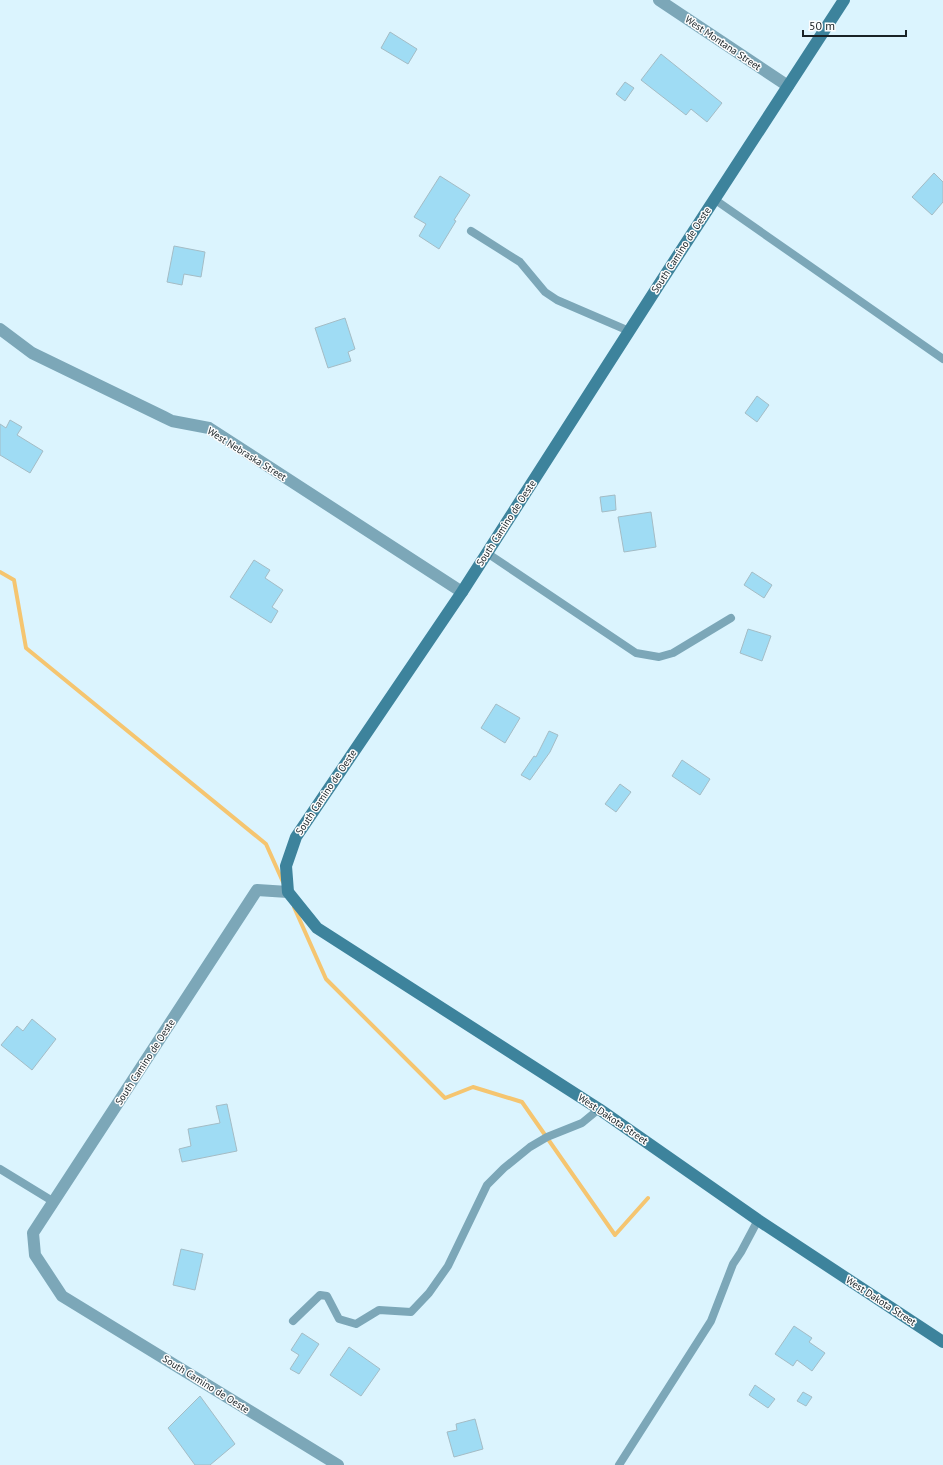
<svg xmlns="http://www.w3.org/2000/svg" width="943" height="1465" font-family="'PT Sans',sans-serif">
<rect width="100%" height="100%" fill="#dbf4fe"/>
<g fill="none" stroke-linecap="round" stroke-linejoin="round">
<g stroke="#f5c570" stroke-width="4">
<polyline points="0,572 14,580 26,648 266,844 283,882"/>
<polyline points="294,907 326,979 445,1098 473,1087 522,1102 615,1235 648,1198"/>
</g>
</g>
<g fill="#9fdcf4" stroke="#a4bcc5">
<polygon points="390,32 417,49 408,64 381,48"/>
<polygon points="661,54 722,103 707,122 691,109 686,115 641,80"/>
<polygon points="625,82 634,88 625,101 616,94"/>
<polygon points="934,173 943,182 943,202 932,215 912,197"/>
<polygon points="440,176 470,195 454,220 456,221 439,249 419,236 426,224 414,217"/>
<polygon points="174,246 205,252 201,277 184,274 182,285 167,282"/>
<polygon points="345,318 355,349 348,352 351,361 328,368 315,328"/>
<polygon points="757,396 769,405 757,422 745,413"/>
<polygon points="10,420 22,427 17,435 43,451 30,473 0,455 0,424 6,428"/>
<polygon points="615,495 616,510 602,512 600,497"/>
<polygon points="651,512 656,547 624,552 618,517"/>
<polygon points="254,560 270,570 265,578 283,590 272,607 278,611 271,623 230,597"/>
<polygon points="752,572 772,585 764,598 744,585"/>
<polygon points="748,629 771,636 762,661 740,653"/>
<polygon points="496,704 520,718 505,743 481,728"/>
<polygon points="549,731 558,735 550,752 530,780 521,775 534,756 536,757"/>
<polygon points="682,760 710,779 700,795 672,776"/>
<polygon points="620,784 631,792 616,812 605,804"/>
<polygon points="32,1019 56,1039 32,1070 1,1045 17,1026 23,1031"/>
<polygon points="227,1104 237,1151 182,1162 179,1149 191,1146 188,1129 220,1123 216,1106"/>
<polygon points="181,1249 203,1254 195,1290 173,1285"/>
<polygon points="794,1326 812,1338 809,1342 825,1353 812,1371 797,1360 793,1366 775,1354"/>
<polygon points="302,1333 319,1344 299,1374 290,1369 299,1355 291,1350"/>
<polygon points="349,1347 380,1369 361,1396 330,1375"/>
<polygon points="755,1385 775,1399 768,1408 749,1395"/>
<polygon points="803,1392 812,1397 806,1406 797,1401"/>
<polygon points="200,1396 235,1444 210,1465 195,1465 168,1428"/>
<polygon points="475,1419 483,1449 454,1457 447,1432 457,1430 456,1424"/>
</g>
<g fill="none" stroke-linecap="round" stroke-linejoin="round">
<g stroke="#7ca7b8" stroke-width="8">
<polyline points="714,199 943,359"/>
<polyline points="471,231 520,262 545,292 557,300 629,331"/>
<polyline points="487,553 636,653 659,657 673,653 731,618"/>
<polyline points="0,1169 54,1202"/>
<polyline points="293,1321 320,1295 327,1296 339,1319 356,1324 379,1310 411,1312 429,1293 448,1266 487,1185 504,1168 530,1147 547,1137 582,1123 599,1109"/>
<polyline points="619,1465 711,1321 733,1264 741,1252 758,1220"/>
</g>
<g stroke="#7ca7b8" stroke-width="12">
<polyline points="659,0 788,86"/>
<polyline points="0,329 32,353 164,417 172,421 209,428 462,592"/>
<polyline points="288,892 257,890 33,1233 35,1255 62,1296 338,1465"/>
</g>
<polyline stroke="#3d839c" stroke-width="12" points="844,0 660,283 462,592 296,837 286,866 288,892 317,928 599,1109 758,1220 943,1342"/>
</g>
<g text-anchor="middle" dominant-baseline="central" stroke-width="3" stroke-linejoin="round" paint-order="stroke">
<g font-size="10" fill="#192226" stroke="#fdfdfd">
<text transform="translate(723 43) rotate(34)">West Montana Street</text>
<text transform="translate(681 250) rotate(-57)">South Camino de Oeste</text>
<text transform="translate(247 454) rotate(32)">West Nebraska Street</text>
<text transform="translate(506 523) rotate(-57)">South Camino de Oeste</text>
<text transform="translate(326 792) rotate(-56)">South Camino de Oeste</text>
<text transform="translate(145 1062) rotate(-57)">South Camino de Oeste</text>
<text transform="translate(613 1119) rotate(34)">West Dakota Street</text>
<text transform="translate(881 1301) rotate(33)">West Dakota Street</text>
<text transform="translate(206 1384) rotate(32)">South Camino de Oeste</text>
</g>
</g>
<path d="M803 30v6h103v-6" fill="none" stroke="#192226" stroke-width="2"/>
<text x="809" y="30" font-size="12" fill="#192226" stroke="#fdfdfd" stroke-width="3" paint-order="stroke">50 m</text>
</svg>
